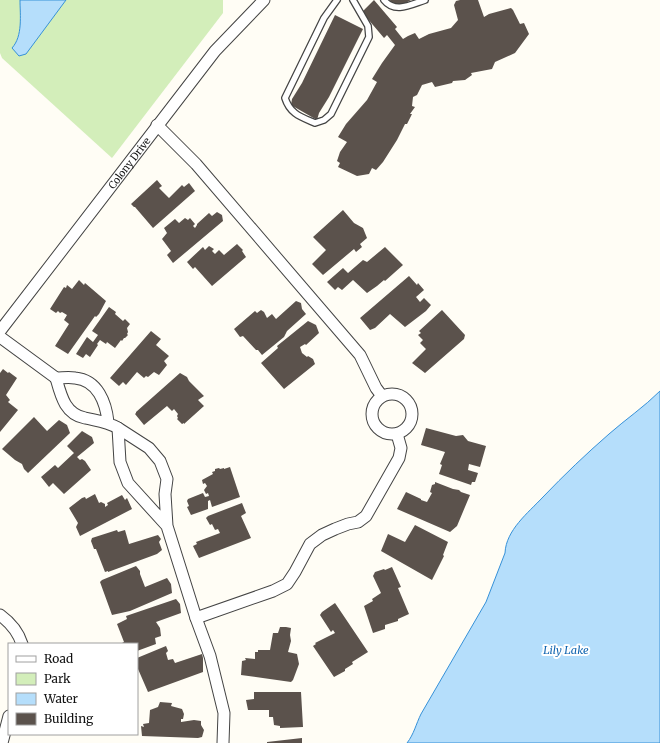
<svg xmlns="http://www.w3.org/2000/svg" width="660" height="743" font-family="Merriweather,serif">
<rect width="100%" height="100%" fill="#fffdf5"/>
<polygon fill="#d3eeba" points="0,0 223,0 223,13 112,158 2,58 0,53"/>
<g fill="#b5defb" stroke="#3691d8">
<path d="M 20,0 L 66,0 L 26,54 L 19,56 L 12,48 C 23,36 20,15 20,0 Z"/>
<path d="M 660,391 L 660,743 L 407,743 C 414,734 416,724 421,714 L 486,602 L 505,553 C 506,530 528,513 543,497 C 564,475 586,454 609,434 C 626,419 644,407 660,391 Z"/>
</g>
<g fill="#5b524c">
<polygon points="374,0 397,27 395,29 403,39 408,36 415,33 419,39 429,34 451,28 458,20 454,5 456,1 460,0 478,0 484,17 489,14 511,8 513,10 520,24 524,23 529,34 515,53 495,62 492,69 471,73 472,75 465,80 453,81 452,83 435,87 432,82 422,85 417,95 413,97 412,106 415,107 410,114 412,114 407,124 405,124 397,140 383,162 376,170 372,168 369,174 357,176 338,167 340,163 337,161 340,152 347,142 338,137 346,124 367,100 377,82 372,79 382,63 395,45 387,35 384,38 362,12"/>
<polygon points="390,0 411,0 400,6 391,4"/>
<polygon points="335,15 363,29 329,97 319,113 317,120 291,105 292,99 302,83"/>
<polygon points="157,180 162,186 159,188 169,198 182,185 184,187 189,183 195,191 153,228 135,207 134,207 131,204"/>
<polygon points="343,210 354,223 363,228 367,238 360,244 362,247 356,252 354,249 323,275 312,264 326,250 313,237"/>
<polygon points="217,212 222,215 223,221 173,263 167,255 171,251 162,239 167,233 164,228 175,219 179,223 185,218 188,220 190,218 195,224 193,226 195,228 197,225 197,224 209,213 212,216"/>
<polygon points="237,244 243,250 242,251 246,257 212,286 195,267 193,269 187,262 203,247 205,250 209,246 214,249 212,251 215,254 219,250 224,255"/>
<polygon points="385,247 403,265 385,281 384,280 377,286 367,293 353,280 342,290 338,287 335,290 327,282 343,268 348,273 363,260 367,262"/>
<polygon points="409,276 417,285 418,283 424,290 416,297 420,302 424,298 431,305 426,311 405,327 390,314 375,328 370,330 360,318"/>
<polygon points="79,280 84,285 85,283 106,301 99,314 96,317 95,316 68,354 55,346 69,324 64,320 67,315 62,312 60,313 58,311 56,313 50,309 64,287 66,288 67,285 72,289"/>
<polygon points="296,301 301,303 302,309 306,314 287,331 284,337 262,355 258,350 256,350 243,336 240,337 234,329 255,311 257,313 261,310 264,312 267,318 272,314 276,319"/>
<polygon points="109,307 116,312 115,314 123,321 125,319 130,324 127,328 128,332 127,334 128,335 125,338 124,338 122,341 121,340 115,348 107,342 106,344 100,340 97,344 98,345 90,357 86,354 83,358 76,354 87,337 93,342 98,335 92,331"/>
<polygon points="442,310 465,335 464,339 425,373 412,363 426,349 420,343 423,340 418,335 421,333 419,331"/>
<polygon points="308,321 316,325 319,333 306,345 305,344 300,347 302,353 307,357 308,356 313,359 315,364 284,389 261,363 278,348 277,346"/>
<polygon points="151,331 161,339 156,345 169,356 164,361 167,365 159,375 154,372 148,377 146,376 144,378 137,372 126,385 123,382 119,386 110,378"/>
<polygon points="3,369 8,373 9,372 17,378 6,395 10,400 8,402 18,410 0,432 0,373"/>
<polygon points="180,373 187,377 189,381 204,396 198,400 204,406 184,424 184,423 182,424 177,419 178,418 177,416 178,414 174,409 172,411 167,406 144,425 135,414 136,413 136,412"/>
<polygon points="34,417 47,431 59,420 67,425 70,433 28,473 24,469 22,464 15,460 2,449"/>
<polygon points="426,428 456,436 463,435 468,441 486,446 480,467 469,464 468,470 478,473 475,482 472,482 471,485 439,474 442,465 440,464 445,452 421,445"/>
<polygon points="82,431 92,437 94,443 77,457 80,460 82,459 85,461 91,470 64,494 53,483 49,487 41,477 55,465 58,468 74,453 67,446"/>
<polygon points="230,467 240,497 212,507 210,500 208,501 208,509 191,515 187,507 189,506 187,501 188,499 203,493 205,497 209,496 208,493 206,494 204,490 207,486 205,483 203,484 202,480 213,474 212,472 215,471 215,469 219,468 220,469 224,468 224,469"/>
<polygon points="435,482 453,489 459,490 461,492 470,495 457,526 450,532 397,509 406,492 421,499 421,500 427,502 432,493 430,492 432,485 435,484"/>
<polygon points="95,494 99,503 101,502 105,504 105,507 108,505 107,503 122,495 125,500 127,498 132,509 80,536 76,527 78,523 69,508 82,498 85,497 86,499"/>
<polygon points="242,503 246,513 241,516 251,538 199,558 193,546 197,544 196,542 220,533 218,529 215,530 212,524 210,525 206,518 208,516"/>
<polygon points="415,525 448,542 443,555 444,556 432,580 381,551 388,534 405,542"/>
<polygon points="117,530 118,532 125,530 129,544 158,535 161,539 159,542 162,550 157,554 108,572 108,571 105,572 96,549 94,549 91,541 92,538"/>
<polygon points="136,566 140,571 140,574 145,587 167,578 171,584 172,593 130,611 112,615 100,582 102,580"/>
<polygon points="392,567 401,587 398,588 409,614 398,619 398,621 385,625 385,629 373,633 364,606 373,601 372,599 381,593 373,576 375,572 384,569 385,570"/>
<polygon points="176,599 180,604 181,613 156,622 160,628 161,636 155,638 156,644 137,651 137,644 120,644 124,642 117,624 127,619 126,616"/>
<polygon points="335,603 368,652 352,662 353,664 345,669 345,671 334,677 313,646 316,644 315,643 335,633 333,630 331,632 320,615 322,612"/>
<polygon points="280,627 286,627 291,628 290,635 291,641 288,652 297,654 299,664 293,680 291,682 241,675 242,661 246,660 245,658 255,659 255,652 258,652 258,650 270,650 273,633 278,633"/>
<polygon points="166,646 168,651 166,653 168,660 173,659 175,663 202,654 203,658 203,672 148,692 138,669 137,670 137,658"/>
<polygon points="254,692 301,692 303,727 280,728 280,726 274,725 273,717 269,717 269,710 248,710 246,700 254,699"/>
<polygon points="160,702 172,703 171,706 182,709 184,714 183,719 181,719 181,722 194,720 201,721 201,725 204,730 202,737 198,738 142,736 141,726 144,727 143,724 149,723 150,710 158,707"/>
<polygon points="302,738 302,743 267,743 267,742"/>
</g>
<g fill="none" stroke-linecap="round" stroke-linejoin="round">
<defs>
<g id="lane">
<path d="M 337,0 L 324,18 L 285,98 C 290,114 301,117 315,123 L 324,120 L 331,114 L 369,37 L 368,26 L 353,0"/>
<path d="M 384,0 C 395,14 412,4 425,0"/>
</g>
<g id="street">
<polyline points="157,125 196,164 360,355 376,388 382,396"/>
<path id="s1" d="M 0,331 L 215,51 L 264,0"/>
<polyline points="0,337 56,378"/>
<circle cx="392" cy="414" r="20"/>
<path d="M 108,422 C 106,403 98,380 75,378 C 69,377 62,378 56,378 C 61,396 65,414 85,418 C 98,421 106,421 118,428"/>
<polyline points="167,526 128,483 120,462 118,428 149,448 160,461 167,479 165,494 167,526 196,618 210,656 224,713 223,743"/>
<path d="M 0,615 C 11,623 18,631 22,644"/>
<polyline points="196,618 273,591 287,584 295,572 310,544 322,535 335,529 348,524 358,522 366,516 399,458 401,448 397,434"/>
<polyline points="2,743 9,716"/>
</g>
</defs>
<use href="#lane" stroke="#444" stroke-width="8"/>
<use href="#street" stroke="#444" stroke-width="13"/>
<use href="#lane" stroke="#fff" stroke-width="5.5"/>
<use href="#street" stroke="#fff" stroke-width="11"/>
</g>
<g text-anchor="middle" dominant-baseline="central" stroke-width="4" stroke-linejoin="round" paint-order="stroke">
<g font-size="10" fill="#111" stroke="#fff">
<text stroke="none"><textPath href="#s1" startOffset="212">Colony Drive</textPath></text>
</g>
<g font-size="11" font-style="italic" fill="#0e63af" stroke="#fff">
<text x="566" y="650">Lily Lake</text>
</g>
</g>
<rect x="8" y="643" width="130" height="92" fill="#ffffff" stroke="#a0a0a0"/>
<rect x="16" y="656" width="20" height="6" fill="#ffffff" stroke="#a0a0a0"/>
<text x="44" y="663" font-size="12" fill="#111111">Road</text>
<rect x="16" y="673" width="20" height="12" fill="#d3eeba" stroke="#a0a0a0"/>
<text x="44" y="683" font-size="12" fill="#111111">Park</text>
<rect x="16" y="693" width="20" height="12" fill="#b5defb" stroke="#a0a0a0"/>
<text x="44" y="703" font-size="12" fill="#111111">Water</text>
<rect x="16" y="713" width="20" height="12" fill="#5b524c" stroke="#a0a0a0"/>
<text x="44" y="723" font-size="12" fill="#111111">Building</text>
</svg>
